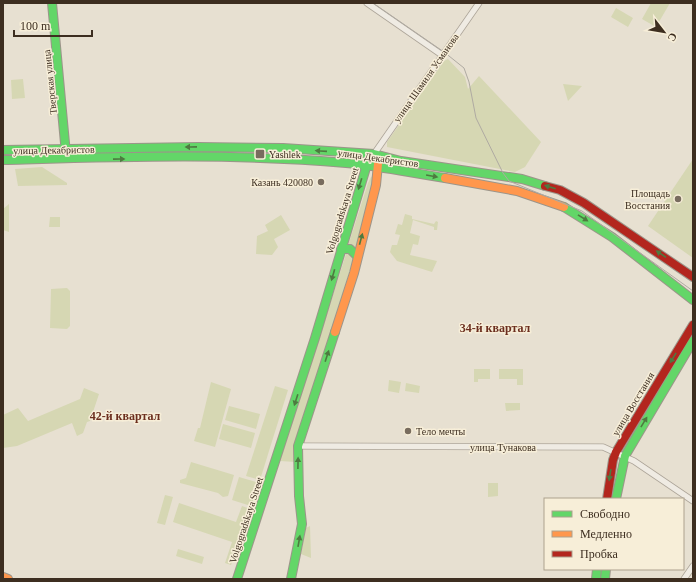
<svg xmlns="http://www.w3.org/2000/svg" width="696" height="582" font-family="Georgia,serif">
<rect width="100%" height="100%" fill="#e7e0d1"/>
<g fill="#d6d7b3">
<polygon points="651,3 670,3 656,27 642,19"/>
<polygon points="616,8 633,18 628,27 611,17"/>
<polygon points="448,59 465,77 468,89 479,76 541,142 525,167 515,172 387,147 387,142 444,61"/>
<polygon points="23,79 25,98 12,99 11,80"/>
<polygon points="563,84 582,86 568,101"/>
<polygon points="693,159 693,258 648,226"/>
<polygon points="42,167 67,183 67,185 18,186 15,169"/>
<polygon points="373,176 375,178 364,217 357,249 352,245 348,246 368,183 371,177"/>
<polygon points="9,204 9,232 3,230 3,209"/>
<polygon points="405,214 412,216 412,219 434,224 436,221 438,222 437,230 434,230 434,227 413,220 410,233 420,236 418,245 413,244 410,255 437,261 432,272 397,261 390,252 392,245 397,245 400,235 395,234 398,224 402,225"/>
<polygon points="281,215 290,230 274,239 278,247 272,255 256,254 257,236 268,231 265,225"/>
<polygon points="50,217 60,217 60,227 49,227"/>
<polygon points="347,251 354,257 297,440 295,462 280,461"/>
<polygon points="67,288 70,291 70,326 67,329 50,328 51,289"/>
<polygon points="474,369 490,369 490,379 478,379 478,382 474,382"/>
<polygon points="499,369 523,369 523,385 517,385 517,379 499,379"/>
<polygon points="389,380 401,382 399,393 388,391"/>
<polygon points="211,382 231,389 215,447 194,441 198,428 200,428"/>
<polygon points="406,383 420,386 419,393 405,391"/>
<polygon points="275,386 288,390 260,480 246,476"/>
<polygon points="84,388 99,394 90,421 87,422 83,433 77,436 72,423 17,446 3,448 3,415 18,408 28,421 80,399"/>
<polygon points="505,403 520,403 520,410 506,411"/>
<polygon points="229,406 260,414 256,429 225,420"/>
<polygon points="223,424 255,433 251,448 219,439"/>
<polygon points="191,462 234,475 228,496 223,497 218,493 180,483 180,480 186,478"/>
<polygon points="239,477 259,483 251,506 232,500"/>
<polygon points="488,483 498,483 498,496 488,497"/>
<polygon points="165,495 173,497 165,525 157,523"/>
<polygon points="179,503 236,522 242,506 250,509 231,565 225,563 232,542 173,522"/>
<polygon points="310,526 311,558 301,554 306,528"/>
<polygon points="178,549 204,557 202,564 176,556"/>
</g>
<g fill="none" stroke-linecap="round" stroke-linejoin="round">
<defs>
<g id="street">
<polyline points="367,3 442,55"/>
<polyline points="374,154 479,3"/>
<polyline points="298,446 603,447 634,461 693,501"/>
<polyline points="684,579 693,566"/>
</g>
<g id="fast">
<polyline points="52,3 66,154"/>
<polyline points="3,150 198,147 283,148 374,154 401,161 522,179 545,186"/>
<path d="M 3,160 C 117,157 232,153 346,163 C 379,166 412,173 445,178"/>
<polyline points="564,207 612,237 693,300"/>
<polyline points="341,249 350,249 357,256"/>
<polyline points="616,499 625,456 693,341"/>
<polyline points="237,579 315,338 368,161"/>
<polyline points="291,579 302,524 299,496 298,446 335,332"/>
<polyline points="596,579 597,569"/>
<polyline points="605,579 606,569"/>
</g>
<g id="slow">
<polyline points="445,178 517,191 564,207"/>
<polyline points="335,332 354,273 376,185 378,164"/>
<polyline points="3,577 8,579"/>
</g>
<g id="jam">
<polyline points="545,186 560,190 584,203 693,277"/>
<polyline points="607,499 613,460 616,452 693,325"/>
</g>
</defs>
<use href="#street" stroke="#ada599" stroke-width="7"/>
<use href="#fast" stroke="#9c958a" stroke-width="10"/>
<use href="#slow" stroke="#9c958a" stroke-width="10"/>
<use href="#jam" stroke="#9c958a" stroke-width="10"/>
<use href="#street" stroke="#efebe3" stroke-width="5.5"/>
<use href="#fast" stroke="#63d668" stroke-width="8"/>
<use href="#slow" stroke="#ff974d" stroke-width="8"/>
<use href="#jam" stroke="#b3261e" stroke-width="8"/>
<polyline stroke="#afaaa2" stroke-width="1" points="373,3 444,52 464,68 469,82 476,118 503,173 509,181 582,211 693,291"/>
</g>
<defs><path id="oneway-solid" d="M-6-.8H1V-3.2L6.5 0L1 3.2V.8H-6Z"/></defs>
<g fill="#4e7a40">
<use href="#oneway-solid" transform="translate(191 147) rotate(179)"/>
<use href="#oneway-solid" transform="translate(321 151) rotate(-176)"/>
<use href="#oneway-solid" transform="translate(119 159) rotate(-1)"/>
<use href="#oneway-solid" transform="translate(432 176) rotate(10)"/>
<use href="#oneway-solid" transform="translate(360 184) rotate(107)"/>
<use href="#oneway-solid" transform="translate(550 187) rotate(-163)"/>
<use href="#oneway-solid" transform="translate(583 218) rotate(32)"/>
<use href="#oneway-solid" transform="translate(361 239) rotate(-75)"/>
<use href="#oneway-solid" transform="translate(661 254) rotate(-146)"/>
<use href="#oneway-solid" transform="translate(333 275) rotate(106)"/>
<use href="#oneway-solid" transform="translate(327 356) rotate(-72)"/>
<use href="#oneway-solid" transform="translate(673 358) rotate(121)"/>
<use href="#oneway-solid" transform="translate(296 400) rotate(108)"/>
<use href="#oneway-solid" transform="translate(644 422) rotate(-59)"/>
<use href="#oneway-solid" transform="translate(298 463) rotate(-89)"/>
<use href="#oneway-solid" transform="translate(610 475) rotate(99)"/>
<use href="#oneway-solid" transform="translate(299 541) rotate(-80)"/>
</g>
<g fill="#786c5e" stroke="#f7eed8" stroke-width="1.5">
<rect x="255" y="149" width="10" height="10" rx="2"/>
<circle cx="321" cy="182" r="4"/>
<circle cx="678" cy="199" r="4"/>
<circle cx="408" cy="431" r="4"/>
</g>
<g text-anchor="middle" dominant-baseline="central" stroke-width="3" stroke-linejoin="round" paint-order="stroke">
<g font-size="10" fill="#3d2e20" stroke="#f7eed8">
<text transform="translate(426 78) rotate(-55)">улица Шамиля Усманова</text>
<text transform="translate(50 82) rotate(-96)">Тверская улица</text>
<text transform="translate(54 150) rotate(-1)">улица Декабристов</text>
<text transform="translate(378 158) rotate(8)">улица Декабристов</text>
<text transform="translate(342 211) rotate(-73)">Volgogradskaya Street</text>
<text transform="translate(633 404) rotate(-59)">улица Восстания</text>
<text x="503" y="447">улица Тунакова</text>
<text transform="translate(246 520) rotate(-72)">Volgogradskaya Street</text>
</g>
<g font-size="10" fill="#3d2e20" stroke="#f7eed8" text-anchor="start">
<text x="269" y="154">Yashlek</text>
<text x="313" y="182" text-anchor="end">Казань 420080</text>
<text x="670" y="193" text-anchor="end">Площадь<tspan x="670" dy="12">Восстания</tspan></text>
<text x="416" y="431">Тело мечты</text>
</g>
<g font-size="12" font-weight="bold" fill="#6b2e1e" stroke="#f7eed8">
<text x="495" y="328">34-й квартал</text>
<text x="125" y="416">42-й квартал</text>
</g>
</g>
<rect width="696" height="582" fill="none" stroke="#3d2e20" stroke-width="8"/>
<rect x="544" y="498" width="140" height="72" fill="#f7eed8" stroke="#ada18e"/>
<rect x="552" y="511" width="20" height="6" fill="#63d668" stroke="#ada18e"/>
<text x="580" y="518" font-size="12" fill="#3d2e20">Свободно</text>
<rect x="552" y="531" width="20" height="6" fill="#ff974d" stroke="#ada18e"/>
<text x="580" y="538" font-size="12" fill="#3d2e20">Медленно</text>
<rect x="552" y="551" width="20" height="6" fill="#b3261e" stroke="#ada18e"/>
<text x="580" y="558" font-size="12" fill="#3d2e20">Пробка</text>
<g transform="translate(664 32) rotate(121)" stroke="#f7eed8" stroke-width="3" paint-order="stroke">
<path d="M0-3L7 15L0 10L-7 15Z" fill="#3d2e20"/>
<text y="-6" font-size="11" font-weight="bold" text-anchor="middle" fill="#3d2e20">С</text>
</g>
<path d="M14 30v6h78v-6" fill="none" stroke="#3d2e20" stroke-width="2"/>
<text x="20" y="30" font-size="12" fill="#3d2e20" stroke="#f7eed8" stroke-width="3" paint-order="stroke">100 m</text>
</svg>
